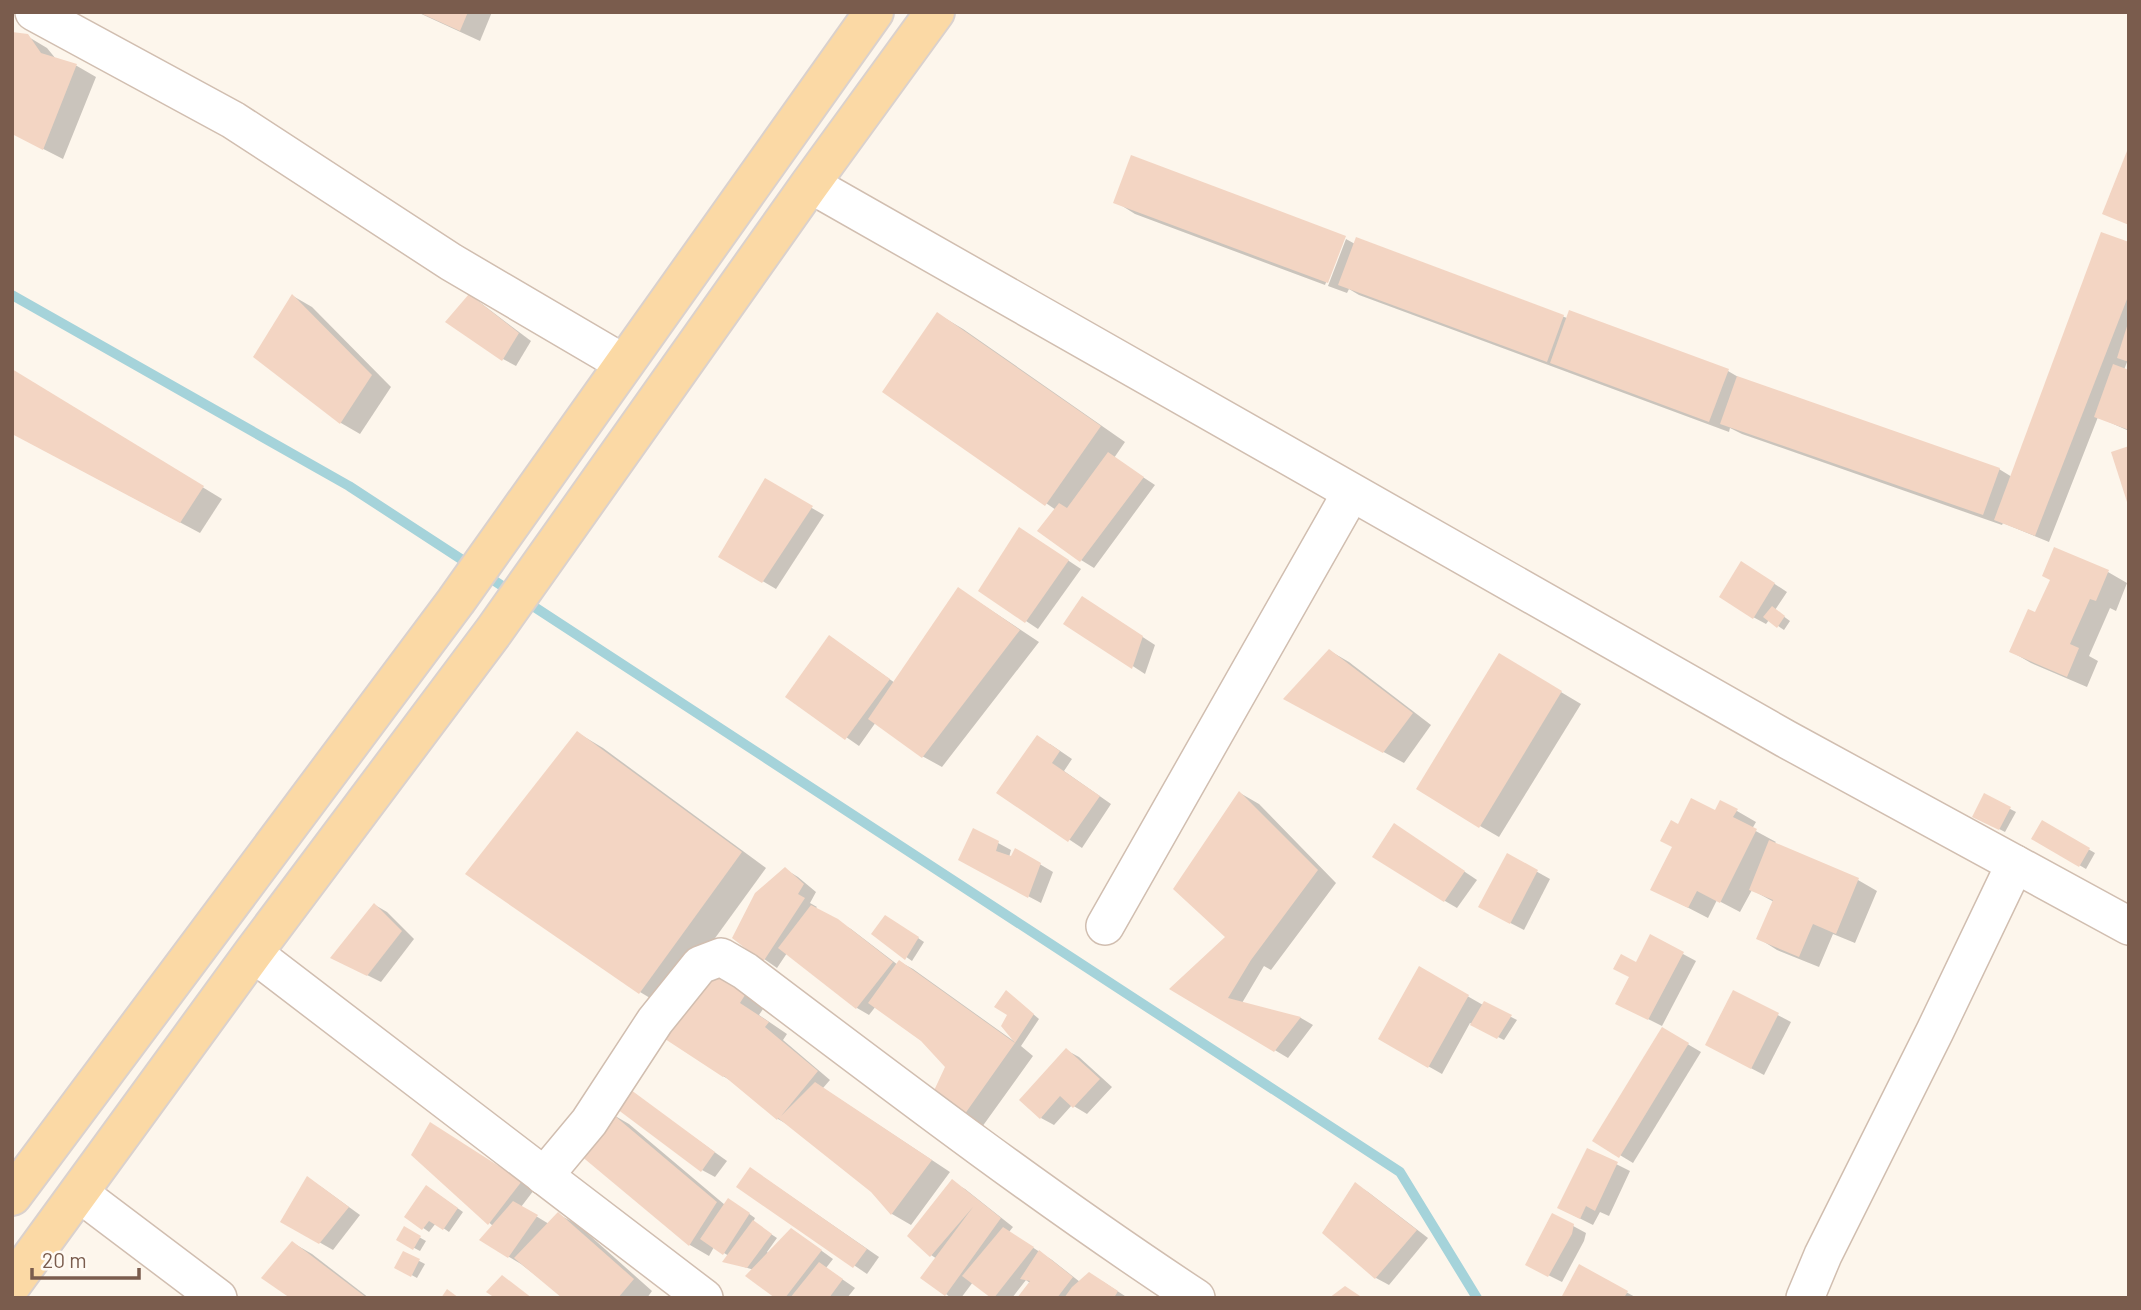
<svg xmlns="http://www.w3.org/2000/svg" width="2141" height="1310" font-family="Barlow,sans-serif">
<rect width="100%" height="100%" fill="#fdf6ec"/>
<g fill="#0003">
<polygon points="417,12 492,12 480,41"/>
<polygon points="27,36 47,48 56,59 77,66 96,77 63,159 12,133"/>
<polygon points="1132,158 1345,238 1343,238 1325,285 1135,214 1116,202"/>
<polygon points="1346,239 1355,244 1357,240 1567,318 1728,371 1745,381 1999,469 2012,477 2129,243 2129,363 2127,362 2124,370 2129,372 2129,431 2098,417 2049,542 2003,523 2002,525 1742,434 1730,428 1729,432 1359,295 1349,289 1347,293 1328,286"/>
<polygon points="293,296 312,307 391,387 360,434 341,423 255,357"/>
<polygon points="470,296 482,304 531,341 516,366 503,359"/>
<polygon points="938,314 963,329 1125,442 1114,458 1155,485 1094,568 1081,560 1056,510 884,392"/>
<polygon points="12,371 222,499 200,533 12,433"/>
<polygon points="765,481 824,515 776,589 720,556"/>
<polygon points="1033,537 1081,569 1038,629 1026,621"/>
<polygon points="1755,571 1787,592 1775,610 1790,621 1784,630 1769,620 1766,624 1753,617"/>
<polygon points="2108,572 2127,583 2116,611 2110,608 2089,656 2098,661 2087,687 2031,663 2012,652 2036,614"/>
<polygon points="959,589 1039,642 942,767 922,756 876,722 859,746 787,696 842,645 895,683"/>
<polygon points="1095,606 1155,645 1145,674 1066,623"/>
<polygon points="1330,651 1349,662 1431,725 1404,763 1304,709"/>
<polygon points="1499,655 1581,704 1499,837 1480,826"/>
<polygon points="578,733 603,748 766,868 665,1007 640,992"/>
<polygon points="1050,744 1072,759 1064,771 1111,804 1082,848 999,793"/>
<polygon points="1240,793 1259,804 1336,883 1271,970 1264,966 1242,1003 1301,1018 1313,1025 1288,1058 1172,988 1233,943"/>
<polygon points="1985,796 2016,812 2005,832 1974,816"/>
<polygon points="1737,811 1756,822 1752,829 1776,842 1774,844 1858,880 1877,891 1855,943 1833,934 1819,967 1777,950 1758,938 1774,902 1752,890 1740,912 1717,900 1708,918 1652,889 1674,847 1679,826 1716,812"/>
<polygon points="2043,823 2095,853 2086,869 2034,839"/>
<polygon points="974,830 1011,850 1008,861 1016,850 1053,872 1041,903 973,867"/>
<polygon points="1407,833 1477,880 1457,908 1445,901"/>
<polygon points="1507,855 1550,879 1524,930 1493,914"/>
<polygon points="785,869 798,877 816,892 810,903 817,907 815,909 851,929 898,965 900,962 913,969 1015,1042 1009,1015 1012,996 1039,1019 1021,1046 1033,1056 982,1127 963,1116 947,1066 922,1040 876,1006 869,1015 857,1008 787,953 777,968 734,938"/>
<polygon points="375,905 387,912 414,939 381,982 345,964"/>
<polygon points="891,920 924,942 912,961 873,934"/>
<polygon points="1683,954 1696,961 1662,1026 1630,1010 1637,964"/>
<polygon points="712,964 769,1000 759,1015 787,1034 783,1040 830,1080 823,1088 950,1172 911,1225 892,1214 872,1191 792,1127 778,1119 733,1082 723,1076"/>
<polygon points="1420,969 1483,1005 1484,1003 1517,1020 1504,1040 1470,1023 1442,1074 1380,1039"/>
<polygon points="1734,992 1791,1022 1764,1075 1720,1052"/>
<polygon points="1662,1029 1701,1052 1633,1163 1595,1140"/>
<polygon points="1066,1050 1079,1057 1112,1087 1087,1114 1072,1105 1054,1125 1041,1118"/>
<polygon points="610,1113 629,1124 725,1205 734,1203 755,1218 753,1222 777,1238 767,1252 769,1254 804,1238 833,1259 826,1268 855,1288 847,1298 778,1298 754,1270 725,1261 729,1256 714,1247 709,1256 690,1245"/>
<polygon points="670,1120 727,1161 715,1177 702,1170"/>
<polygon points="443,1132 534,1190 521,1207 549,1224 558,1214 578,1225 652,1291 647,1298 565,1298 521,1264 481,1240 493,1226 413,1155"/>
<polygon points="1588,1150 1630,1171 1609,1216 1600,1212 1593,1225 1573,1215"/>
<polygon points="763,1177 879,1257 867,1274 738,1187"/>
<polygon points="952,1182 965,1189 1013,1227 1009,1232 1052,1260 1080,1282 1102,1281 1128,1298 1019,1298 1030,1283 1026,1280 1012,1298 994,1298 973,1282 961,1298 951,1298 946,1294 937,1259 931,1255"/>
<polygon points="1355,1184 1368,1192 1428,1238 1389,1285 1376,1278"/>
<polygon points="320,1186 360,1215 333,1250 282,1221"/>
<polygon points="433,1191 463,1212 449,1232 436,1223 429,1232 406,1216"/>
<polygon points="1553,1215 1586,1233 1584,1241 1562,1282 1540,1271"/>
<polygon points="405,1229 426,1241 420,1251 399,1240"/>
<polygon points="293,1243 312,1254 369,1298 293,1298"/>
<polygon points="404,1253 425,1264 417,1278 397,1267"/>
<polygon points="1580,1267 1637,1298 1568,1298"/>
</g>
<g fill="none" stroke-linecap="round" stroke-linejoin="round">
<polyline stroke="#a5d3da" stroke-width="10" points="12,295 349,486 1400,1172 1477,1298"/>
</g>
<g fill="#f3d5c3">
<polygon points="418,12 468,12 460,31"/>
<polygon points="12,32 28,34 41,53 77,64 43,150 12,134"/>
<polygon points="2129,146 2129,225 2102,214"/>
<polygon points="1131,155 1346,236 1328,283 1113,203"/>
<polygon points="2101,232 2129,242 2129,294 2035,536 1994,520"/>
<polygon points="1356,237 1564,315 1547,362 1338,285"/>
<polygon points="292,294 372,375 340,424 253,357"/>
<polygon points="469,294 519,333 502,361 445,322"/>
<polygon points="1569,310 1729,369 1709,422 1550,363"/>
<polygon points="937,312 1101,426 1045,506 882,392"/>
<polygon points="2128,323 2129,323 2129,362 2117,358"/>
<polygon points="2113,364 2129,370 2129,430 2094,417"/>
<polygon points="12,369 204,486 180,523 12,434"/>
<polygon points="1737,376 2000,468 1983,515 1720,424"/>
<polygon points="2129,446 2129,505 2128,505 2111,452"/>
<polygon points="1108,452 1144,477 1080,562 1037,531 1059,503 1067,508"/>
<polygon points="765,478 813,506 762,583 718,557"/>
<polygon points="1019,527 1069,560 1025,623 978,591"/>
<polygon points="2054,547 2109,570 2096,601 2090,599 2070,644 2079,648 2067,677 2009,652 2028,609 2035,612 2050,580 2042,576"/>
<polygon points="1741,561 1775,583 1753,619 1719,597"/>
<polygon points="958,587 1020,630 922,758 868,719"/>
<polygon points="1082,596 1143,636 1132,669 1063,624"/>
<polygon points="1772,606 1785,616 1777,628 1763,617"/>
<polygon points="829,635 890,679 845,740 785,697"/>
<polygon points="1329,649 1413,713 1383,753 1283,699"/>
<polygon points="1499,653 1562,691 1479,828 1416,789"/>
<polygon points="577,731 742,852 639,994 465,874"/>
<polygon points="1037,735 1060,751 1052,763 1100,796 1068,842 996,793"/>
<polygon points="1239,791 1318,870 1251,960 1228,998 1301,1017 1274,1052 1169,989 1225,937 1173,889"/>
<polygon points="1984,793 2011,807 1999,830 1972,817"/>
<polygon points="1691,798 1715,810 1720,800 1738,809 1733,817 1757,829 1720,903 1697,891 1688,908 1650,890 1672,847 1660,841 1671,820 1678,824"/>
<polygon points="2042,820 2090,848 2079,867 2031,839"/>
<polygon points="1394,823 1465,871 1444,902 1372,857"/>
<polygon points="973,828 999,841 996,851 1011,856 1015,848 1041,863 1028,898 958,860"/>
<polygon points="1769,840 1859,878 1836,934 1813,924 1799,957 1756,939 1773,900 1749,890"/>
<polygon points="1507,853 1538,870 1510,924 1478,907"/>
<polygon points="785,867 804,884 798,894 805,898 763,962 732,938 755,893"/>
<polygon points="374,903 402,931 367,976 330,958"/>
<polygon points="811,905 838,919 893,962 856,1009 778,948"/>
<polygon points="885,915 919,937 905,960 871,934"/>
<polygon points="1650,934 1684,952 1648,1020 1615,1004 1629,977 1613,969 1621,954 1636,962"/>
<polygon points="899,960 1015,1043 1001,1026 1007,1015 994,1007 1006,990 1034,1014 1015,1043 962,1118 931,1097 945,1067 921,1041 868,1003"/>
<polygon points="712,961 750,987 740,1003 769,1022 765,1027 818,1071 781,1116 815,1082 932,1160 891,1215 871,1192 778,1118 777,1120 724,1076 723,1077 662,1037"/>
<polygon points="1419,966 1469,995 1428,1068 1378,1039"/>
<polygon points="1733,990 1779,1013 1751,1069 1705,1045"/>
<polygon points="1484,1001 1512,1015 1497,1039 1470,1025"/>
<polygon points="1662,1027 1689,1043 1619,1158 1592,1141"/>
<polygon points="1066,1048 1100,1079 1073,1108 1060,1096 1040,1119 1019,1100"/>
<polygon points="627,1087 715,1152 701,1172 613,1106"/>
<polygon points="609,1111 717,1202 689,1246 580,1155"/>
<polygon points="430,1122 522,1181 488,1225 411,1155"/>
<polygon points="1587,1148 1618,1162 1595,1211 1586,1206 1580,1219 1557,1208"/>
<polygon points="750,1167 867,1249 853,1268 736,1187"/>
<polygon points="307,1176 349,1207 319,1244 280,1222"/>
<polygon points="952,1179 1001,1218 945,1296 920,1278 973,1207 930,1257 907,1236"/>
<polygon points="1355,1182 1417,1230 1375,1279 1322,1233"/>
<polygon points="426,1185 458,1208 443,1230 429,1221 422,1230 404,1217"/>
<polygon points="728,1198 750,1213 723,1255 700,1239"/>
<polygon points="513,1201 538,1215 508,1258 479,1240"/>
<polygon points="558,1212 634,1279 618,1298 562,1298 514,1258"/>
<polygon points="1552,1213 1574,1224 1572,1234 1548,1277 1525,1265"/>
<polygon points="753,1220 772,1234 747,1268 722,1262"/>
<polygon points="404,1226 421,1236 413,1250 396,1240"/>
<polygon points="1003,1227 1034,1247 994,1298 991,1298 962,1276"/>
<polygon points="791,1228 822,1250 785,1298 775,1298 745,1276"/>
<polygon points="292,1241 367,1298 290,1298 261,1278"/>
<polygon points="1039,1250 1073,1277 1057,1298 1017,1298 1030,1281 1020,1279"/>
<polygon points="403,1251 420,1259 411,1277 394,1268"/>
<polygon points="819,1262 843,1279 829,1298 790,1298"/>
<polygon points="1579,1264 1628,1291 1624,1298 1565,1298 1562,1296"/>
<polygon points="1089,1272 1118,1291 1114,1298 1064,1298 1072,1287"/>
<polygon points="502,1275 532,1298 495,1298 486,1292"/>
<polygon points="1345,1286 1363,1298 1329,1298"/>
<polygon points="447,1289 459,1298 441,1298"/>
</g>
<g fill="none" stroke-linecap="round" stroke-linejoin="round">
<defs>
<g id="minor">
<polyline points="34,12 233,120 451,262 623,363"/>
<polyline points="810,184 1786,739 2129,926"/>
<polyline points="1105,926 1351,493"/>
<polyline points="253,953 704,1298"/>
<path d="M 544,1176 L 589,1122 L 655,1021 L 700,965 L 721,957 L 745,971 C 893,1083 1041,1196 1196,1298"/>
<polyline points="79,1193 218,1298"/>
<polyline points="1805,1298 1823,1255 1935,1031 2015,864"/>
</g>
<g id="major">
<polyline points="12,1196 456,601 874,12"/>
<polyline points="12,1284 253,953 494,631 810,184 935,12"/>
</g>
</defs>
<use href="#minor" stroke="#d1beb0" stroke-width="40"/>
<use href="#major" stroke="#dad1cd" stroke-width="42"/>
<use href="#minor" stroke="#fff" stroke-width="37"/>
<use href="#major" stroke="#fbd9a5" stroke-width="38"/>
</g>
<rect width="2141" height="1310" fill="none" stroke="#7a5c4d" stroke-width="28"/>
<path d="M32 1268v10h107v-10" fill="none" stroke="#7a5c4d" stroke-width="3.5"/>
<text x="42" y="1268" font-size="21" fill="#7a5c4d" stroke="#fffaf3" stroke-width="5" paint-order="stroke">20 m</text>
</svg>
